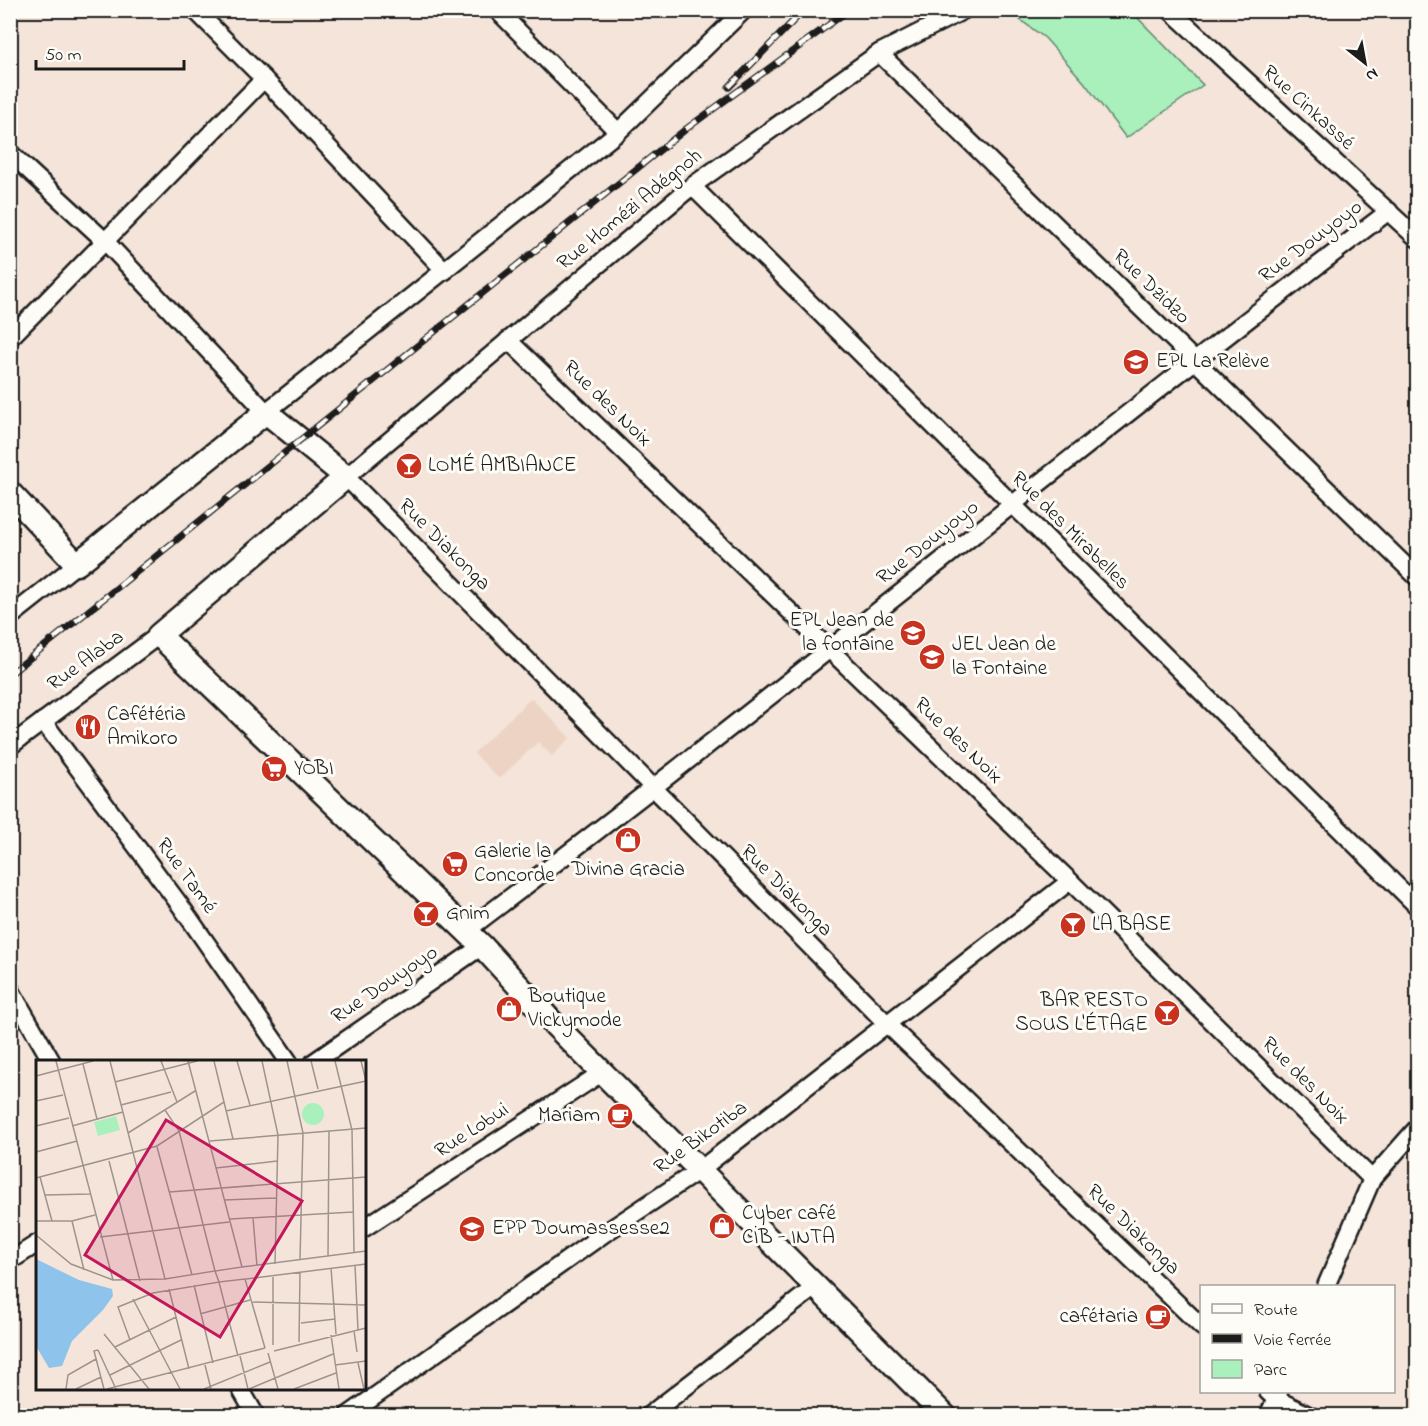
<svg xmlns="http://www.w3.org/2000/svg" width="1428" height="1426" font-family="'Indie Flower',sans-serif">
<rect width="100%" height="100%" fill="#f4e4d9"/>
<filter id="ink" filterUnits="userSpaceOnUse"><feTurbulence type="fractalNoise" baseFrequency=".0167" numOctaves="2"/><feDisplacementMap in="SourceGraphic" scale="12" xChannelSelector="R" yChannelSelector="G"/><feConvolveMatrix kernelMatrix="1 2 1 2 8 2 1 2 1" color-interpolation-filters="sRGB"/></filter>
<g filter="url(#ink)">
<polygon fill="#edd3c4" points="531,698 570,738 552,756 538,742 499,779 474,753"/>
<polygon fill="#a9f0bd" stroke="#62866c" stroke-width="1.5" points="1008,11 1131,11 1203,85 1126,138 1084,82 1045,38"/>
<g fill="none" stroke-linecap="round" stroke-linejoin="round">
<defs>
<g id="minor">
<polyline points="195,10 264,79 445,271"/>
<polyline points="497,10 618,132"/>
<polyline points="964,10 879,53 692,186 346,477 887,1024 1202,1327"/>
<polyline points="1170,10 1418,239"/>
<polyline points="879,53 1418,578"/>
<polyline points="10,153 105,241 266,412 618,132 744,10"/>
<polyline points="692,186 1418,907"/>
<polyline points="10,338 264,79"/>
<polyline points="508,340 1070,881 1372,1179"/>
<polyline points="10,617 77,564"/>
<polyline points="43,721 180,905 289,1062"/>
<polyline points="10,746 159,635"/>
<path d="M 466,931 C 778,696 1078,447 1389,211"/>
<polyline points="10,989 52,1062"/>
<polyline points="314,1062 482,946"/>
<polyline points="364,1228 603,1072"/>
<polyline points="10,1261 38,1243"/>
<polyline points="1326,1286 1372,1179 1418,1127"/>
<polyline points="240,1388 256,1416"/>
<polyline points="1268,1392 1276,1399 1310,1416"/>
<polyline points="347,1416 605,1233 701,1169 1070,881"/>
<polyline points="648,1416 815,1287"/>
<polyline points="1268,1416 1279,1392"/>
</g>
<polyline id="secondary" points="10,493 77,564 266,412 346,477 159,635 482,946 549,1019 945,1416"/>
</defs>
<use href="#minor" stroke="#1c1c1c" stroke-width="21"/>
<use href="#secondary" stroke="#1c1c1c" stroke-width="27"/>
<use href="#minor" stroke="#fdfcf7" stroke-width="16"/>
<use href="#secondary" stroke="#fdfcf7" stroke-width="22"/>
<defs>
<g id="rail">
<polyline points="729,87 804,10"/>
<polyline points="10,674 686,129 849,10"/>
</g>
</defs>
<use href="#rail" stroke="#1c1c1c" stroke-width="7"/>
<use href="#rail" stroke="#fdfcf7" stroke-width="4.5" stroke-dasharray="14" stroke-linecap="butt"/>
</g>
</g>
<defs>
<symbol id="school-disc" viewBox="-11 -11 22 22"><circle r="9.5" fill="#c8321e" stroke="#fdfcf7"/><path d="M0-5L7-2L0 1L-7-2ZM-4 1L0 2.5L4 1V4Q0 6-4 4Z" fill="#fff"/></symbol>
<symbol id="bar-disc" viewBox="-11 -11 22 22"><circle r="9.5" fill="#c8321e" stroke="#fdfcf7"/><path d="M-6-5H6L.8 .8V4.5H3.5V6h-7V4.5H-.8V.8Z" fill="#fff"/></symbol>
<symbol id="restaurant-disc" viewBox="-11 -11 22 22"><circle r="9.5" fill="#c8321e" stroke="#fdfcf7"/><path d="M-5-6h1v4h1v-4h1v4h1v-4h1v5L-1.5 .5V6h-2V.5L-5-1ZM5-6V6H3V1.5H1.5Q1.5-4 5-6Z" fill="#fff"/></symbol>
<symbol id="supermarket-disc" viewBox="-11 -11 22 22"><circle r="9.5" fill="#c8321e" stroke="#fdfcf7"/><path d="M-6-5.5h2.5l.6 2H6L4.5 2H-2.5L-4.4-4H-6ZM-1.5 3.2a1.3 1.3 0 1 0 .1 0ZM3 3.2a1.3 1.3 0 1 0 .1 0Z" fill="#fff"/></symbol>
<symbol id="shop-disc" viewBox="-11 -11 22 22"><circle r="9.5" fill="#c8321e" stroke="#fdfcf7"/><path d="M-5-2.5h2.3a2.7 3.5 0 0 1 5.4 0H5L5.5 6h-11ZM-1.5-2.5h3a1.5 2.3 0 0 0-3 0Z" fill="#fff"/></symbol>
<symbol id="cafe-disc" viewBox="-11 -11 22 22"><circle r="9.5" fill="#c8321e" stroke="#fdfcf7"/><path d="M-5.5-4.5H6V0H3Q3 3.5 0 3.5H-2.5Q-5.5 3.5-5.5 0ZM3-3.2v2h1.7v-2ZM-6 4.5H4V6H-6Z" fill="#fff"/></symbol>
</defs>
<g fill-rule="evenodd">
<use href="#school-disc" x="1121" y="347" width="30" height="30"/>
<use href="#bar-disc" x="394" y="451" width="30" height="30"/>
<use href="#school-disc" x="898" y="618" width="30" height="30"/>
<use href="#school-disc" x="917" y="642" width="30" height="30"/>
<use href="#restaurant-disc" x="73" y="712" width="30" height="30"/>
<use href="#supermarket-disc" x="259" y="754" width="30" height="30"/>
<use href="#shop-disc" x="613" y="825" width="30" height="30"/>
<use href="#supermarket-disc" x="440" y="849" width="30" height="30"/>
<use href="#bar-disc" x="411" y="899" width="30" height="30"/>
<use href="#bar-disc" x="1058" y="910" width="30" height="30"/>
<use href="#shop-disc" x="494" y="994" width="30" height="30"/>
<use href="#bar-disc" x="1152" y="998" width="30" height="30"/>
<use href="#cafe-disc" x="605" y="1101" width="30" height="30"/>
<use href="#shop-disc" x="707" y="1211" width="30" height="30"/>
<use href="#school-disc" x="457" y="1214" width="30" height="30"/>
<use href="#cafe-disc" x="1143" y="1302" width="30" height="30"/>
</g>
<g text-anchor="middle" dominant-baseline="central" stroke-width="6" stroke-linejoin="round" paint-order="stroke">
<g font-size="21" fill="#1c1c1c" stroke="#fdfcf7">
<text transform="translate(1308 108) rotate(42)">Rue Cinkassé</text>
<text transform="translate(630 210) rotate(-39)">Rue Homézi Adégnoh</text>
<text transform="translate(1311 242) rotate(-37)">Rue Douyoyo</text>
<text transform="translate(1151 287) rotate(44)">Rue Dzidzo</text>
<text transform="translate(607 404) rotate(44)">Rue des Noix</text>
<text transform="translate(1070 531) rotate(45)">Rue des Mirabelles</text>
<text transform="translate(928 543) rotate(-38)">Rue Douyoyo</text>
<text transform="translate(444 545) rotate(45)">Rue Diakonga</text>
<text transform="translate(86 661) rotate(-36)">Rue Alaba</text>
<text transform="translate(958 741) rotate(44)">Rue des Noix</text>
<text transform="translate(186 876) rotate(54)">Rue Tamé</text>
<text transform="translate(786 891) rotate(45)">Rue Diakonga</text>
<text transform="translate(385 985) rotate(-34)">Rue Douyoyo</text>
<text transform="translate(1305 1081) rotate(45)">Rue des Noix</text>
<text transform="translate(472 1131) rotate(-33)">Rue Lobui</text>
<text transform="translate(701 1138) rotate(-36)">Rue Bikotiba</text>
<text transform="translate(1133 1230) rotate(44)">Rue Diakonga</text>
</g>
<g font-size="21" fill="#1c1c1c" stroke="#fdfcf7" text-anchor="start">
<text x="1156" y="362">EPL La Relève</text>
<text x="428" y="466">LOMÉ AMBIANCE</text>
<text x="894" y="621" text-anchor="end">EPL Jean de<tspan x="894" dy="24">la fontaine</tspan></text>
<text x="952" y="645">JEL Jean de<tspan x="952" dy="24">la Fontaine</tspan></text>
<text x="107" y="715">Cafétéria<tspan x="107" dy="24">Amikoro</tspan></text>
<text x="294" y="769">YOBI</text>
<text x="474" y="852">Galerie la<tspan x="474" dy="24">Concorde</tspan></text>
<text x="628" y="870" text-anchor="middle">Divina Gracia</text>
<text x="446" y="914">Gnim</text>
<text x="1092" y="925">LA BASE</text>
<text x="528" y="997">Boutique<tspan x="528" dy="24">Vickymode</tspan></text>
<text x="1148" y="1001" text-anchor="end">BAR RESTO<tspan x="1148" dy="24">SOUS L'ÉTAGE</tspan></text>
<text x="600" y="1116" text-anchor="end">Mariam</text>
<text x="742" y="1214">Cyber café<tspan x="742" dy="24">CIB - INTA</tspan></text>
<text x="492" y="1229">EPP Doumassesse2</text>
<text x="1138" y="1317" text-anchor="end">cafétaria</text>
</g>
</g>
<g transform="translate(36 1060)">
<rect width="330" height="330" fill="#f4e4d9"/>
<path d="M266 54a11 11 0 1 1 22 0a11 11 0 1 1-22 0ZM 80,56 L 84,70 L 62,76 L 58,62 Z" fill="#a9f0bd"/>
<path d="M 0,199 L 43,220 L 76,229 L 77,236 L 67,250 L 36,281 L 26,306 L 13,308 L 0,286 Z" fill="#8ec4ec"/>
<path fill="none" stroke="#9e948d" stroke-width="1.5" d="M 20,1 L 77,220M 74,1 L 129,219M 125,1 L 141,42M 152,1 L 206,207 L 179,211 L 183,222 L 209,219 L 229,288M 178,1 L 197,79M 201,1 L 214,45M 226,1 L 242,75 L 239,204M 251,1 L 267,73 L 264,200M 275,1 L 282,29M 299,1 L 316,70 L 318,193M 325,1 L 330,21M 47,4 L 61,59M 0,16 L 57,1M 79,22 L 161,1M 0,41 L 27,35M 85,45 L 135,32M 190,51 L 330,21M 0,66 L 33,58M 36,66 L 87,52M 92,73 L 159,31M 174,81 L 330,68M 121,87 L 156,215M 0,92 L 41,81M 73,101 L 104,221M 180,108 L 241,101M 4,117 L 16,161M 0,118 L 121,86 L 188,42M 133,132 L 330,117M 9,135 L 54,134M 188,140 L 240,138M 217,158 L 221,206M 194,159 L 317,152M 0,161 L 36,161 L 59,155M 36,161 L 48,210M 0,175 L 35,204 L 77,220 L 129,219 L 179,211 L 143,71 L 129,50M 64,177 L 193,162M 292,196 L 293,71M 319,205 L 322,270M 206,207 L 330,191M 295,208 L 300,274M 210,219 L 330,204M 158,225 L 177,303M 133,229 L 153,309M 97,239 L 144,329M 215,242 L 330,245M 164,254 L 214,240M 265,263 L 299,259M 318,271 L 321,292M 68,274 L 113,329M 295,275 L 303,329M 94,280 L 82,247 L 117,233 L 183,222 L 202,296M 263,282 L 264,212M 237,285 L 237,215M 79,287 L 140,257M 62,290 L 58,291 L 68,329M 62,290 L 80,329M 238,291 L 330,268M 232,293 L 242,329M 204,296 L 212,329M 322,303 L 328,329M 169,305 L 175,329M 299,305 L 330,301M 74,315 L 145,280M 30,329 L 32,315 L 60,299M 40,329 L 65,317M 71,329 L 229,288M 168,329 L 234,302M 213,329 L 297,294M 258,329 L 300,313"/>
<path fill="#c2185b" fill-opacity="0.15" stroke="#c2185b" stroke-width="3" d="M 130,60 L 266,141 L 184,277 L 49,195 Z"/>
<rect width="330" height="330" fill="none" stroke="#1c1c1c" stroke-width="3"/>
</g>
<rect width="1428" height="1426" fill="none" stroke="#fdfcf7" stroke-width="36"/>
<rect x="18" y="18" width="1392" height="1390" fill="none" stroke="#1c1c1c" stroke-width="2" filter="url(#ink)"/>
<rect x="1200" y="1285" width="195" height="108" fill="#fdfcf7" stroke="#a3a29f" stroke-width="1.5"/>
<rect x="1212" y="1304" width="30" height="9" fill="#fdfcf7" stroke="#a3a29f" stroke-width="1.5"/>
<text x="1254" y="1315" font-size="18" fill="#1c1c1c">Route</text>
<rect x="1212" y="1334" width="30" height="9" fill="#1c1c1c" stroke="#a3a29f" stroke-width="1.5"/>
<text x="1254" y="1345" font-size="18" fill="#1c1c1c">Voie ferrée</text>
<rect x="1212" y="1360" width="30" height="18" fill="#a9f0bd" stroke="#a3a29f" stroke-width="1.5"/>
<text x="1254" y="1375" font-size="18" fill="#1c1c1c">Parc</text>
<g transform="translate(1365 63) rotate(149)" stroke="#fdfcf7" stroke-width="4.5" paint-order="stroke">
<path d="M0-4.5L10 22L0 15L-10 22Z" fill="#1c1c1c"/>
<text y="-9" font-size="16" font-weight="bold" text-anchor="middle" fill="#1c1c1c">N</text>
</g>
<path d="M36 60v9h148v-9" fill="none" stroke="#1c1c1c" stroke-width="3"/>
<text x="45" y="60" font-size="18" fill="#1c1c1c" stroke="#fdfcf7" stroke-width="4.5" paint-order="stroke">50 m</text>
</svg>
